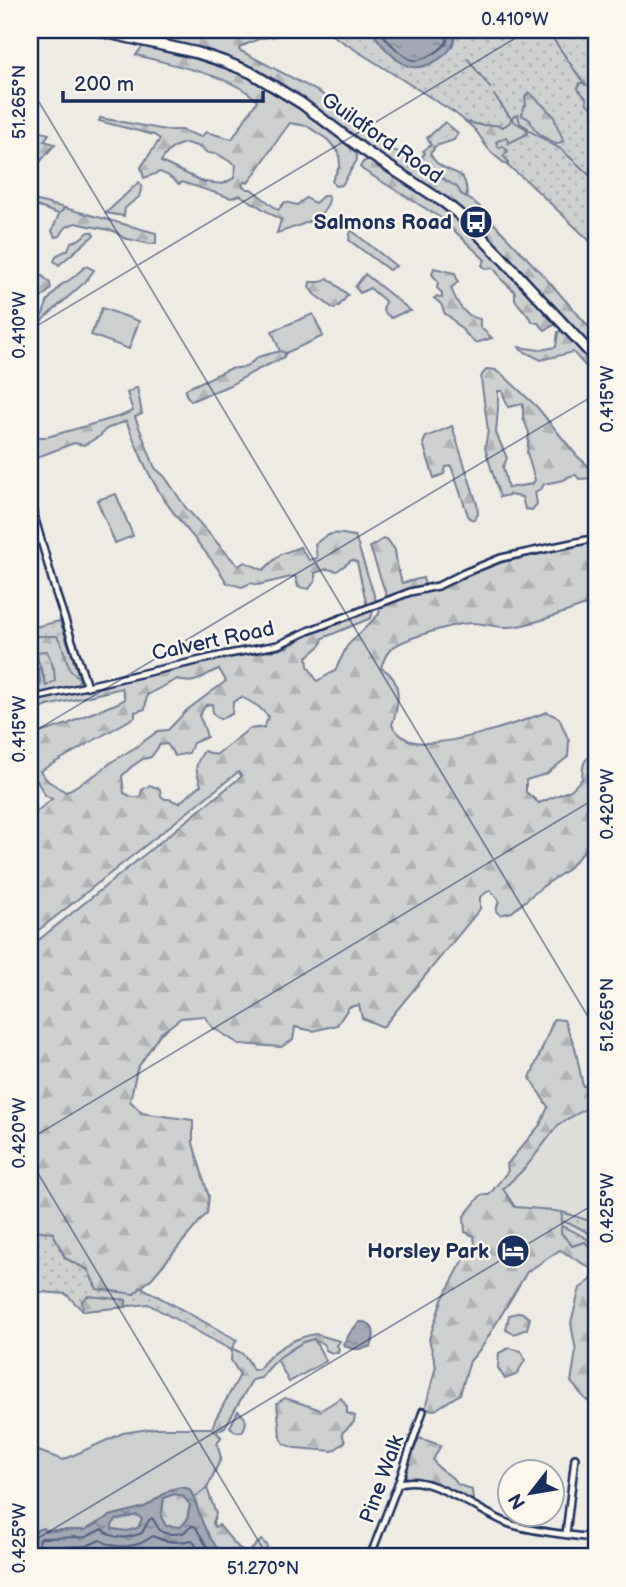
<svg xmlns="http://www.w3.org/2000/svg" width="626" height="1587" font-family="'Balsamiq Sans',sans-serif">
<defs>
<pattern id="grass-dots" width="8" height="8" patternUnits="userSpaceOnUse" patternTransform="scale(1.75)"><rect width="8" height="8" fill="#cecfcf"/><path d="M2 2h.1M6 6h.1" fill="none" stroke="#b0b2b4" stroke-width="1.8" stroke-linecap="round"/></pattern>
<pattern id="forest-firs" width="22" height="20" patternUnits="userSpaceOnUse" patternTransform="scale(1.75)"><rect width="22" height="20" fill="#cecfcf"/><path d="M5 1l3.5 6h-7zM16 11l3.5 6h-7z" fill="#b0b2b4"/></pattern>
<pattern id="water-ripples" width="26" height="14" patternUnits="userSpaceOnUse" patternTransform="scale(1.75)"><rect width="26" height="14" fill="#a3a8b4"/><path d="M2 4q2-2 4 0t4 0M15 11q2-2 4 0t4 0" fill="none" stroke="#848996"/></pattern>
</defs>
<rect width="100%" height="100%" fill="#eeebe4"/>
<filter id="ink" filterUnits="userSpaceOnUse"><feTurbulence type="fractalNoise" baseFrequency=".0143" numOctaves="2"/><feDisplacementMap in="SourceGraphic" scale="14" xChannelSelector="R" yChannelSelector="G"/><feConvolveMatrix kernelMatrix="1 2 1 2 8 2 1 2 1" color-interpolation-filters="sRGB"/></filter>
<g filter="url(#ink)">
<polygon fill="#deddda" points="596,1103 596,1395 587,1401 571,1382 576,1351 571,1323 580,1288 591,1280 593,1270 560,1250 527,1272 482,1347 470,1361 460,1394 430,1390 436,1366 429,1339 442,1300 467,1253 475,1243 474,1236 465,1232 464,1216 481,1195 489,1195 497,1183 503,1188 526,1167 559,1124"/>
<g fill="url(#grass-dots)" stroke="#747f96" stroke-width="2">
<polygon points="324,30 596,30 596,247 528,182 492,153 475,129 455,113"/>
<path d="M 445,122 L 458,133 L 454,140 L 433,147 L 434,149 L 430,154 C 432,157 434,160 437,163 C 455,177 467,167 467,198 C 455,191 447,175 430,175 L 413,160 L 417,157 L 420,159 L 425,153 L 423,151 L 431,145 L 427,138 Z"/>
<polygon points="30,199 65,208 59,214 30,204"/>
<polygon points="60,621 80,679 76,685 49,693 32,642 30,642 30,628"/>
<polygon points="562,1212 596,1223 596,1237 574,1225 561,1221"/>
<polygon points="561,1226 573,1231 596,1244 596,1254 585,1242 572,1246 561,1233"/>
<polygon points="30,1229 53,1233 65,1258 134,1294 141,1287 237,1340 231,1350 148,1304 83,1311 66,1294 30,1291"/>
</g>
<g fill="url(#forest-firs)" stroke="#747f96" stroke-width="2" fill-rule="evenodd">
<polygon points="111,30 171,30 205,39 219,30 289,30 277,36 261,38 240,47 239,50 321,93 359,128 372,134 390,149 410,156 413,160 411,164 417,169 420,166 430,175 436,175 457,187 461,194 474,202 480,207 484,213 542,274 590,328 596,329 596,355 486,237 382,161 252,70"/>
<path d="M 143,46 L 199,60 L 238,72 L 257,82 L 303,110 L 356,152 L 357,160 L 342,185 L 335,186 L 332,181 L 340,165 L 339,153 L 328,140 L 307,126 L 290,123 C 275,142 263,163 248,183 L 245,181 L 242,185 L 247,189 L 251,189 L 278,210 L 285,202 L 297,205 L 306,198 L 315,203 L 323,196 L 329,196 C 330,219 295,227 277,233 L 281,220 L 240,195 L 231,198 L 182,182 L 179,184 L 167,175 L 160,172 L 144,178 L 141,167 L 160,139 L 154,135 L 99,121 L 100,118 L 166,130 L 182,130 L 201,137 L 206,132 L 232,139 L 257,101 C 236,76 168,64 136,55 ZM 186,143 L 197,146 L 208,153 L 217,154 L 236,165 L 234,178 L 223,184 L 204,182 L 161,162 C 166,152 174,145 186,143 Z"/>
<path d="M 580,83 L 585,83 C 595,90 596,99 596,110 L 587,104 L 586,98 L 578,89 Z"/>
<path d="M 529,92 L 554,116 C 555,125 561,131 563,141 L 557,144 C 545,138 534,133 530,120 L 522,115 L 523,108 L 526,105 L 525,97 Z"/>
<path d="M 518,115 L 520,123 L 528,128 L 527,134 L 509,143 L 506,137 L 496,142 L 499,148 L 503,146 L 508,151 L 503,156 L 508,161 L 508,166 C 500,160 492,154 486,146 C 479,136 479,132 468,123 L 470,122 C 484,129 493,122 503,127 L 509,123 L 514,116 Z"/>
<polygon points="30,129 49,134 44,141 55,144 30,174"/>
<path d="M 369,159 C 402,179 449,200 471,233 L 557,320 L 556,324 L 545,330 L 538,323 L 533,322 L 515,300 L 515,292 L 502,280 L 494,268 L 486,269 L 482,265 L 485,260 L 441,218 L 363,170 L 360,167 L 363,162 Z"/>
<polygon points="139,182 142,186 139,197 125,208 124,216 106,213"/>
<polygon points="65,208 156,233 156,243 150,244 124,238 114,231 75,223 66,227 60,236 55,237 52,231 59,214"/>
<polygon points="351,230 396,266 389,270 349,240"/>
<polygon points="89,232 92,232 94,235 59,265 54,261 57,255 68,250 71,242 78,240"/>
<polygon points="86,266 94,270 85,282 30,331 30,326 43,314 48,300 61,285 71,279"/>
<path d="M 434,268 L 455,273 L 458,282 L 451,288 C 457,303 463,316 480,319 L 480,327 L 492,338 L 475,343 L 449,316 L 445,314 L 441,304 L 434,298 L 437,296 L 442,298 L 442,293 L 437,288 L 438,282 L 432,274 Z"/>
<polygon points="35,269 50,283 51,289 42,297 30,293 30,274"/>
<polygon points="365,274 411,311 402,313 391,318 383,311 385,301 370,288 360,293 355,287"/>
<polygon points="328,278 348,295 339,306 334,309 314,294 309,287 310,282 321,282"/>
<polygon points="564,330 596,363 596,378 573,352 541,360 521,350 519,347 540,350 556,347 558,332"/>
<polygon points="280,351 286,353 283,358 257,370 230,385 191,401 186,395 186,389 229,369 246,367 258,357"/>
<path d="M 487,369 L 496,370 L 497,372 L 502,374 L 537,407 L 577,456 L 594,471 L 593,478 L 579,479 L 576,475 L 570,476 L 564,480 L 544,484 L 542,488 L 535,492 L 537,504 L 532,510 L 525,509 L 522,497 L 509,495 L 500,497 L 485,448 L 488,430 L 481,379 L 482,375 ZM 498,391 L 502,391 L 508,407 L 523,404 L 523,417 L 529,433 L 527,453 L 535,480 L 532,484 L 508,488 L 503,467 L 507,458 L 496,433 L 498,408 Z"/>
<path d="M 137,387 L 142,414 L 135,417 L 155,468 L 165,477 L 186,508 L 238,566 L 245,562 L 263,570 L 281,554 L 300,547 L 309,560 L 317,558 L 315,544 C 331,530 335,533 355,536 L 376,601 L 374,604 L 367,606 L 357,562 L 352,560 L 337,571 L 327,569 L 315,573 L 315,581 L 309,589 L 298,587 L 295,576 L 258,585 L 251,583 L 242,587 L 227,583 C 206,547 173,519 153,481 C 142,462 135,441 126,421 L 106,429 L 100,436 L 84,445 L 74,443 L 30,460 L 30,443 L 40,437 L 47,437 L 121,416 L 133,411 L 127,393 Z"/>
<polygon points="452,426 477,504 478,514 474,520 469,518 451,466 446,467 444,474 434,478 423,443 426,437"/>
<polygon points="383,539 387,539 395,550 397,565 402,583 423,578 425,585 387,597 370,547"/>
<path d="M 596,542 L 596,603 L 592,603 C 567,611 534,625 509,627 C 497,628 484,623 472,623 C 457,623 401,639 391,649 C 386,654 383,661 381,668 C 404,679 399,705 392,725 C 396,732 400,736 408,740 C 435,752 518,723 547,712 L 559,718 L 569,741 L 568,757 L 546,774 L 526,780 L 526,792 L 539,803 L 571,790 L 582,779 C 583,764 582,760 596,752 L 596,842 L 592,842 L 567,870 L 542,887 L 512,912 L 500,915 L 496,911 L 499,900 L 490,890 L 480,897 L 480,909 L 383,1027 L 362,1018 L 359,1005 L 349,1007 L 337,1025 L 313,1031 L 295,1027 L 293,1040 L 281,1047 L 239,1044 L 212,1027 L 204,1016 L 181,1018 L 160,1034 L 137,1069 L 130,1101 L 142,1113 L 193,1120 L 193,1143 L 209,1197 L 207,1213 L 152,1278 L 134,1294 L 97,1289 L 88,1270 L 65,1258 L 53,1233 L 30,1229 L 30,947 L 242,776 L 238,772 L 30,937 L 30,817 L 52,799 L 45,795 L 33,774 L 30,774 L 30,736 L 68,724 L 84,716 L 118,703 L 125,699 L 122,688 L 48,706 L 30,713 L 30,702 L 219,658 L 267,650 L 278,650 L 287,647 L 311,633 L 370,610 L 373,611 L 371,618 L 323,638 L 321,645 L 307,657 L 308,666 L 317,681 L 335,671 L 347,646 L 379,614 L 380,608 C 393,600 424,586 438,590 L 483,569 L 503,562 ZM 219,669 L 226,681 L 187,710 L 168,730 L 158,731 L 136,747 L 113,761 L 96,774 L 66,792 L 48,781 L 40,771 L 135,717 L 135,712 L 145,709 L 147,695 L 177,679 C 196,687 202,675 219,669 ZM 242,697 L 259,707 L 269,717 L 264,727 L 249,729 L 216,755 L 204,751 C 194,765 195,769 201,785 L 179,803 L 169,799 L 165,799 L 161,796 L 160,789 L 150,785 L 142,790 L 140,797 L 132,797 L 124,793 L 122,776 L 131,767 L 143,759 L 151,757 L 160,745 L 167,744 L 175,756 L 189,753 L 193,743 L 207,737 L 203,724 L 199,716 L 206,705 L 212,704 L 213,714 L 220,719 L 232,714 L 233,702 Z"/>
<polygon points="35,636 57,636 61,643 70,670 80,679 76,685 30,697 30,687 41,685 38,669 40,667 46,686 55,681 54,669 47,651 35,652 32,641"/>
<path d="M 554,1019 L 564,1020 L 575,1047 L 583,1086 L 594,1087 L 596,1084 L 596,1103 L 559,1124 L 526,1167 L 503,1189 L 515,1207 L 541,1209 L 562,1212 L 561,1233 L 572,1246 L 585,1242 L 596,1254 L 596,1315 C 584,1330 595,1355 596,1372 C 597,1379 596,1388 596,1395 L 587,1401 L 571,1382 L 576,1351 L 571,1323 L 580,1288 L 591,1280 L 593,1270 L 560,1250 L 527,1272 L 482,1347 L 470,1361 L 460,1394 L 435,1410 L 425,1409 L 436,1366 L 429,1339 L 442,1300 L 467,1253 L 475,1243 L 474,1236 L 465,1232 L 464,1216 L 481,1195 L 489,1195 L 508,1171 L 507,1164 L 540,1125 L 548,1107 L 530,1078 Z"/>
<polygon points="88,1296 126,1300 126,1307 83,1311 82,1301"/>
<polygon points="521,1312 530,1318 527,1329 514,1334 506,1330 509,1315"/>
<path d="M 315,1334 L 340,1341 L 337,1345 L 339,1349 L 338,1353 L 332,1353 L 326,1350 L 324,1344 L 315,1341 L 313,1339 C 293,1346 274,1360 261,1378 L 252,1380 L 225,1427 L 216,1432 L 221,1437 L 217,1444 L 221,1458 L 207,1488 L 216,1514 L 213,1523 L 215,1527 L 219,1525 L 233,1542 L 246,1555 L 261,1540 L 267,1545 L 266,1552 L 261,1557 L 224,1557 L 212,1542 L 200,1519 L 195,1497 L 181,1487 L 183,1428 L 212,1428 L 216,1418 L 240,1375 L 231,1360 L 232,1349 C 244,1352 248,1359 253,1370 L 259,1369 C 272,1350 293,1338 315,1334 Z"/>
<polygon points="509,1348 521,1351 525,1360 516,1375 505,1379 498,1368 499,1353"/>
<polygon points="285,1398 321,1410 341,1398 347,1407 347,1413 355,1416 354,1422 342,1433 345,1442 333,1451 295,1448 284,1444 280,1436 277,1403"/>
<path d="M 238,1411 C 247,1418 248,1422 242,1432 L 236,1432 L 230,1427 Z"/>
<path d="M 419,1438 L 441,1445 L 433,1460 C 439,1473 450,1471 457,1484 L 472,1490 L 473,1500 L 468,1502 L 433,1485 L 407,1478 L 404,1473 Z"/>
<polygon points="174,1494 183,1496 190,1505 187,1520 181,1527 166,1526 161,1518 164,1498"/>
<polygon points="137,1515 142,1519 138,1528 127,1531 112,1529 112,1525 116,1520"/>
</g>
<g fill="#cecfcf" stroke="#747f96" stroke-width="2">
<polygon points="102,308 139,321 129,349 91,335"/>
<polygon points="313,314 323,336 286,353 280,351 272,331"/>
<polygon points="116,494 133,536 115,543 97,500"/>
<polygon points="314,1339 326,1361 289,1382 277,1359 303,1342"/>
<polygon points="155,1428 212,1428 221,1437 217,1444 221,1458 207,1488 195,1497 189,1489 181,1487 170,1490 145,1507 110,1516 85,1530 37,1530 34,1533 30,1531 30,1448 63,1460 123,1433"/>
</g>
<g fill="url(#water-ripples)" stroke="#6d7892" stroke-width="2" fill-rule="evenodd">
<path d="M 372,30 L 453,30 C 455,36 455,41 452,46 C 445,59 422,71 408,66 C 394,60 378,42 372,30 Z"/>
<path d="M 596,1315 L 596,1371 C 593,1355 585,1329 596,1315 Z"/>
<path d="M 360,1322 C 375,1321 376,1335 371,1346 C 362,1350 351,1351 343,1344 L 352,1330 Z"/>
<path d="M 181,1487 L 189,1489 C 195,1498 196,1506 200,1516 C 205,1531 214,1545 224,1557 L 38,1557 C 32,1549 30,1538 37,1530 L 43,1528 L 45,1531 L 85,1530 L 110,1516 L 145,1507 L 170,1490 ZM 174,1494 L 183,1496 L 190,1505 L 187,1520 L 181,1527 L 166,1526 L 161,1517 L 164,1498 ZM 137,1515 L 142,1519 L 138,1528 L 127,1531 L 112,1529 L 112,1525 L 116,1520 Z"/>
</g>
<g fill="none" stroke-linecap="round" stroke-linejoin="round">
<g stroke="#515f80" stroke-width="2">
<path d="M 380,30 C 385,39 403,58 413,60 C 422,62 443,50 447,41 C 448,38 447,33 447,30"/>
<path d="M 43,1557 L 39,1542 L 41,1538 L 86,1537 L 102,1529 C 114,1540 127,1539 142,1533 L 149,1520 L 152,1518 C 155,1521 157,1528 161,1531 C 166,1535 177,1534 183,1533 L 192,1526 L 195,1526 L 206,1545 L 215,1557"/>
<path d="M 52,1557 L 52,1549 L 54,1547 L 87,1546 L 100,1540 C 118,1550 137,1548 153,1536 C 166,1543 179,1543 192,1540 L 204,1557"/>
</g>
<g stroke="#6d7892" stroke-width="2">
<polyline points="547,30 585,85"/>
<polyline points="468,59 490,88"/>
<polyline points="494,95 513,121 562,150 596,181"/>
</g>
<defs>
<g id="street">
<polyline points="31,505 56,593 87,686"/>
<polyline points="30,699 223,655 278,645 308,631 410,592 438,586 464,573 501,558 596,538"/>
<path d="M 398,1484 C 429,1471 481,1514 510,1524 C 537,1533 568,1534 596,1539"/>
<polyline points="566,1534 575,1458"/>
<polyline points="370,1557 398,1484 423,1411"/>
</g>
<polyline id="primary" points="95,30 198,53 225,62 250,72 301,103 365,151 445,203 460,215 502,258 596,359"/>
</defs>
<use href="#street" stroke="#1b2f5e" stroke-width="10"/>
<use href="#primary" stroke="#1b2f5e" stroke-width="14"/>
<use href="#street" stroke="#fbf7ec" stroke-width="5"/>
<use href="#primary" stroke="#fbf7ec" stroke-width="9"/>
</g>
</g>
<path fill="none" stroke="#1b2f5e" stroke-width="2" stroke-opacity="0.45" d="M 30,87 L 596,1030M 30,330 L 529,30M 30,734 L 596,394M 30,1139 L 596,798M 30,1160 L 268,1557M 30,1543 L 596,1203"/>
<defs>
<symbol id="bus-disc" viewBox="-11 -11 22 22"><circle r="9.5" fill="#1b2f5e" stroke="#fbf7ec"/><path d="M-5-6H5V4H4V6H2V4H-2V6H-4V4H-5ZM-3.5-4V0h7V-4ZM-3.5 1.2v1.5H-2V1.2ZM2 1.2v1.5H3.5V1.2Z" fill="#fff"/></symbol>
<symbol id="hotel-disc" viewBox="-11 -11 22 22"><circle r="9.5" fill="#1b2f5e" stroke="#fbf7ec"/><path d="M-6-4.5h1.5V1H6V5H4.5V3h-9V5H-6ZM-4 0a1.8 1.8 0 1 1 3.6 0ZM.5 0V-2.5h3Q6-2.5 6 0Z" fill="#fff"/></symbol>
</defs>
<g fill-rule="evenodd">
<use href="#bus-disc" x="457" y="203" width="38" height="38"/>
<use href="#hotel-disc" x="494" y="1232" width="38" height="38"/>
</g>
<g text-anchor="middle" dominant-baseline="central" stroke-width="5" stroke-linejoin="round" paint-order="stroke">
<g font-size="21" fill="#1b2f5e" stroke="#fbf7ec">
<text transform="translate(382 138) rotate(35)">Guildford Road</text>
<text transform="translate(213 641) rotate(-12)">Calvert Road</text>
<text transform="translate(382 1479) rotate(-70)">Pine Walk</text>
</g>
<g font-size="21" font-weight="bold" fill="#1b2f5e" stroke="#fbf7ec" text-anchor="end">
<text x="452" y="222">Salmons Road</text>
<text x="489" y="1251">Horsley Park</text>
</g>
</g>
<rect width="626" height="1587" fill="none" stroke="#fbf7ec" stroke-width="77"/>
<g transform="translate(531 1493) rotate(239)"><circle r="33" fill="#fbf7ec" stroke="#a1a7b3" stroke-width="2"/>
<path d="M0-5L12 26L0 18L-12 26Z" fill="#1b2f5e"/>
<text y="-10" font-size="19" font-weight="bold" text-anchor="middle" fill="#1b2f5e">N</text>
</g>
<path d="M63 91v10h200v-10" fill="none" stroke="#1b2f5e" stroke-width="3.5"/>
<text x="74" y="91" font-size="21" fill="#1b2f5e" stroke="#fbf7ec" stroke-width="5" paint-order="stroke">200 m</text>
<rect x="38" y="38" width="550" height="1510" fill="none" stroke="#1b2f5e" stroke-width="2.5"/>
<g font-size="18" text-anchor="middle" fill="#1b2f5e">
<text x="515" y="25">0.410°W</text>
<text transform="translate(19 102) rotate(-90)" y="6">51.265°N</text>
<text transform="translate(19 325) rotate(-90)" y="6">0.410°W</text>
<text transform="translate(607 399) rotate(-90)" y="6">0.415°W</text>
<text transform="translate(19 729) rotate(-90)" y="6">0.415°W</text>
<text transform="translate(607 804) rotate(-90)" y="6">0.420°W</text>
<text transform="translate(607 1015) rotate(-90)" y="6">51.265°N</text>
<text transform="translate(19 1133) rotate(-90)" y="6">0.420°W</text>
<text transform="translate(607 1208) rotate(-90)" y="6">0.425°W</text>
<text transform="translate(19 1538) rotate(-90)" y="6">0.425°W</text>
<text x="263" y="1574">51.270°N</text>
</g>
</svg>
